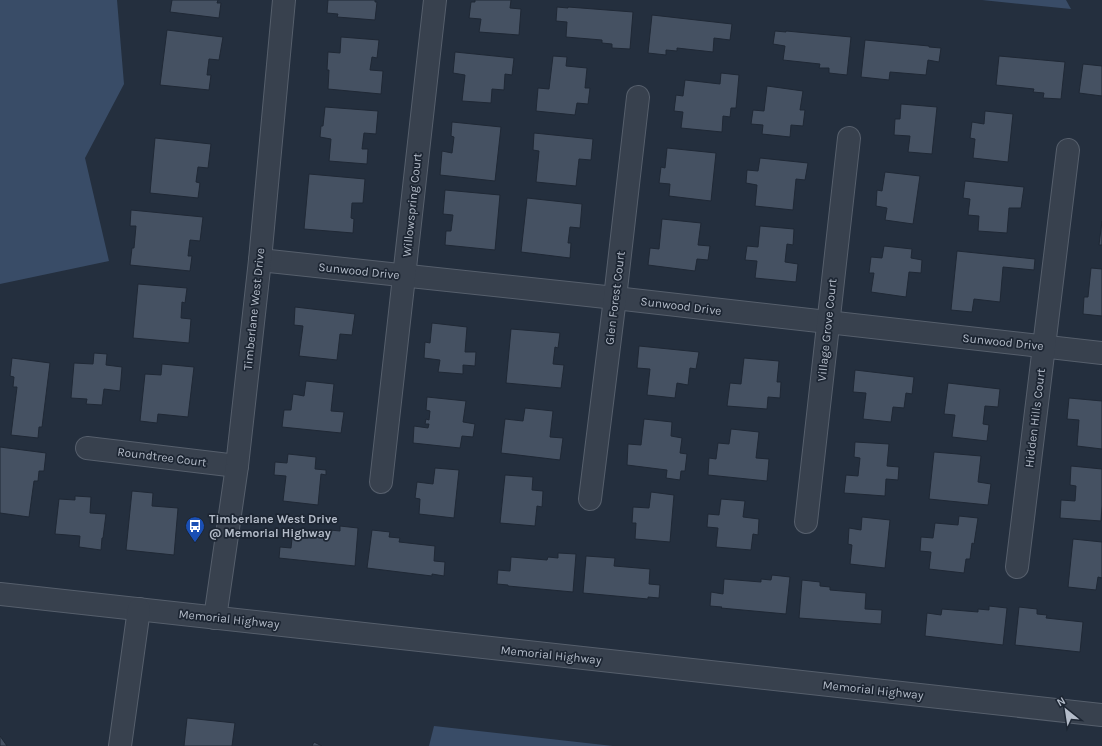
<svg xmlns="http://www.w3.org/2000/svg" width="1102" height="746" font-family="Karla,sans-serif">
<rect width="100%" height="100%" fill="#242f3e"/>
<g fill="#394c67">
<polygon points="0,0 117,0 124,84 85,158 109,261 0,284"/>
<polygon points="982,0 1066,0 1071,9"/>
<polygon points="434,726 613,746 429,746"/>
</g>
<g fill="#455162" stroke="#1f2835">
<polygon points="172,0 218,0 217,3 221,3 219,18 170,12"/>
<polygon points="328,0 375,0 375,2 377,2 375,20 337,17 338,14 327,13"/>
<polygon points="475,0 511,0 510,8 521,9 519,35 479,32 481,19 469,18 471,2 475,2"/>
<polygon points="557,7 568,8 568,7 633,12 630,49 612,48 612,44 602,43 602,40 566,37 567,22 556,21"/>
<polygon points="652,15 732,24 730,40 714,38 713,52 677,48 677,51 666,50 666,55 648,53"/>
<polygon points="167,30 223,37 219,60 209,59 207,75 211,75 209,90 160,85"/>
<polygon points="775,31 786,32 786,31 851,37 847,75 829,73 829,68 819,68 820,64 783,60 785,46 773,44"/>
<polygon points="341,37 379,40 377,58 372,57 370,70 383,71 381,94 328,89 329,70 327,70 328,52 340,53"/>
<polygon points="865,40 929,46 929,47 941,48 939,62 928,60 926,75 890,72 889,80 861,77"/>
<polygon points="455,52 514,58 512,75 505,74 504,90 492,89 491,103 462,101 465,75 453,73"/>
<polygon points="553,56 567,57 566,66 587,68 585,88 590,88 588,104 577,103 575,115 536,111 538,88 549,89"/>
<polygon points="999,56 1065,62 1061,99 1043,98 1044,93 1033,92 1034,89 996,85"/>
<polygon points="1083,64 1102,66 1102,96 1079,93"/>
<polygon points="721,73 739,75 736,108 731,108 730,117 723,116 722,132 681,128 683,112 674,111 676,95 683,96 685,80 720,84"/>
<polygon points="767,86 803,91 800,110 805,110 803,126 791,125 790,137 762,134 763,125 751,124 753,110 764,111"/>
<polygon points="901,104 937,107 932,154 908,152 910,136 894,135 895,119 900,119"/>
<polygon points="325,107 378,111 376,134 364,133 362,149 368,149 367,164 329,161 331,139 320,137 321,126 323,126"/>
<polygon points="985,111 1013,114 1008,162 973,158 975,139 970,138 972,122 984,124"/>
<polygon points="452,122 501,127 495,181 440,175 442,151 452,153 454,137 451,136"/>
<polygon points="534,133 593,139 591,160 579,159 576,186 536,182 539,151 533,150"/>
<polygon points="155,138 211,144 208,168 198,167 196,182 200,183 198,198 150,193"/>
<polygon points="667,148 716,153 711,201 669,196 670,184 659,183 661,167 665,168"/>
<polygon points="760,158 808,163 805,180 796,179 793,210 755,206 757,185 746,183 747,170 758,171"/>
<polygon points="885,172 920,176 913,224 885,220 887,208 876,206 877,190 882,191"/>
<polygon points="309,174 365,179 363,203 352,203 351,218 354,219 353,233 304,229"/>
<polygon points="965,181 1024,187 1021,208 1009,208 1007,233 978,231 979,216 968,215 970,199 963,198"/>
<polygon points="445,190 500,195 495,250 445,245 446,231 451,231 453,215 443,214"/>
<polygon points="527,198 582,204 580,228 570,227 568,243 571,243 570,258 521,252"/>
<polygon points="131,210 203,217 200,241 190,240 188,256 192,256 190,271 130,265 132,248 134,248 136,226 130,226"/>
<polygon points="662,219 701,223 698,245 710,246 708,260 697,259 695,271 648,265 650,248 659,249"/>
<polygon points="1102,221 1102,245 1099,245"/>
<polygon points="760,226 794,229 793,245 787,244 785,262 798,264 796,282 755,278 757,261 745,260 747,246 758,247"/>
<polygon points="884,246 912,249 911,258 922,260 921,273 909,272 906,297 871,292 874,273 869,273 871,257 882,258"/>
<polygon points="957,251 1035,259 1034,270 1003,267 1000,302 974,299 972,312 951,310"/>
<polygon points="1091,268 1102,269 1102,316 1083,314 1084,297 1088,297"/>
<polygon points="138,284 187,288 185,303 182,302 181,318 191,319 189,343 133,338"/>
<polygon points="295,307 355,314 352,335 340,334 337,360 299,356 303,326 294,325"/>
<polygon points="432,323 467,327 465,352 476,352 475,366 463,365 463,374 438,372 440,360 424,358 425,342 430,343"/>
<polygon points="511,329 560,333 558,348 555,347 553,364 564,365 561,388 506,383"/>
<polygon points="639,346 699,352 696,369 690,368 688,385 677,383 675,398 647,395 650,369 637,368"/>
<polygon points="94,353 107,354 106,365 122,367 120,391 104,389 102,405 86,404 87,399 71,398 74,363 93,364"/>
<polygon points="12,358 50,363 42,427 39,427 38,438 11,435 17,387 13,387 14,377 10,376"/>
<polygon points="744,358 779,361 777,382 781,382 780,398 768,397 767,409 727,406 730,383 741,384"/>
<polygon points="162,364 194,367 188,417 158,414 157,423 140,421 145,374 161,375"/>
<polygon points="855,370 914,377 912,394 906,393 904,408 893,407 891,422 863,419 866,393 853,392"/>
<polygon points="306,381 334,384 331,411 344,412 341,433 282,427 284,410 291,410 293,394 304,396"/>
<polygon points="948,383 1000,389 998,407 985,406 983,424 989,425 987,441 952,437 955,415 944,414"/>
<polygon points="427,397 466,401 463,422 475,424 473,437 462,436 460,448 413,443 414,426 428,428 429,424 425,424 426,419 429,420 430,411 426,410"/>
<polygon points="1069,398 1102,401 1102,449 1077,446 1079,420 1067,419"/>
<polygon points="525,408 553,411 550,437 563,438 560,460 501,453 505,419 523,421"/>
<polygon points="644,419 672,422 671,436 682,438 680,453 687,454 685,471 681,471 680,480 666,478 667,470 627,465 628,444 641,445"/>
<polygon points="731,429 759,432 756,458 769,459 767,481 708,475 709,458 716,459 718,443 729,444"/>
<polygon points="855,442 889,444 887,466 899,467 898,480 886,479 885,496 844,493 846,475 858,476 860,458 854,457"/>
<polygon points="0,447 46,453 44,471 39,471 38,481 34,481 29,517 0,513"/>
<polygon points="934,452 981,456 978,482 991,484 988,505 929,499"/>
<polygon points="288,454 316,457 315,469 326,470 326,475 321,474 318,505 283,501 286,476 274,475 275,462 287,463"/>
<polygon points="1071,466 1102,469 1102,506 1101,521 1060,518 1061,500 1075,501 1076,486 1070,485"/>
<polygon points="435,468 459,470 454,518 419,514 420,499 415,498 417,482 433,484"/>
<polygon points="505,475 533,477 532,490 543,491 542,507 537,506 535,526 500,523"/>
<polygon points="132,491 153,493 152,506 178,508 174,555 126,550"/>
<polygon points="651,492 674,495 670,542 635,539 636,523 632,523 633,507 649,508"/>
<polygon points="75,496 91,497 90,513 106,514 103,538 102,538 101,550 79,547 80,536 55,534 59,499 75,500"/>
<polygon points="721,499 745,501 743,517 759,519 758,535 753,534 751,550 716,547 718,528 707,527 708,514 719,515"/>
<polygon points="959,516 978,518 974,544 972,543 970,559 966,559 964,573 929,569 931,552 920,551 921,537 933,538 935,523 958,525"/>
<polygon points="862,517 890,520 885,568 850,564 852,545 848,544 849,528 861,530"/>
<polygon points="340,526 358,528 355,566 279,558 280,547 291,548 293,530 330,533 330,530 340,531"/>
<polygon points="372,530 390,532 389,537 400,538 399,542 435,546 434,561 445,562 444,576 432,574 432,576 367,568"/>
<polygon points="1073,539 1102,542 1102,578 1098,577 1096,590 1068,587"/>
<polygon points="558,553 576,554 573,592 508,586 508,585 497,584 498,570 510,571 511,557 547,560 548,557 558,558"/>
<polygon points="586,556 615,558 614,566 650,569 649,584 660,585 659,598 648,597 648,599 583,593"/>
<polygon points="772,575 790,577 786,614 721,608 722,607 710,606 711,592 723,594 724,579 761,582 761,579 771,580"/>
<polygon points="802,580 820,582 820,586 830,587 830,590 866,593 865,609 882,610 881,624 799,618"/>
<polygon points="989,606 1007,608 1003,645 925,636 927,613 941,615 942,609 978,612 978,609 989,610"/>
<polygon points="1019,607 1037,609 1037,614 1047,615 1046,618 1083,622 1080,652 1015,645"/>
<polygon points="187,718 235,723 232,746 184,746"/>
<polygon points="0,736 7,746 0,746"/>
<polygon points="314,742 322,746 312,746"/>
</g>
<g fill="none" stroke-linecap="round" stroke-linejoin="round">
<defs>
<g id="minor">
<polyline points="260,260 615,298 1102,353"/>
<polyline points="87,448 237,466"/>
<polyline points="381,482 435,0"/>
<polyline points="590,499 615,298 638,97"/>
<polyline points="806,522 849,138"/>
<polyline points="1017,567 1068,150"/>
<polyline points="0,594 1102,715"/>
</g>
<g id="tertiary">
<polyline points="215,618 237,466 260,260 284,0"/>
<polyline points="120,746 139,609"/>
</g>
</defs>
<use href="#minor" stroke="#565f6c" stroke-width="24"/>
<use href="#tertiary" stroke="#565f6c" stroke-width="24"/>
<use href="#minor" stroke="#38414e" stroke-width="22"/>
<use href="#tertiary" stroke="#38414e" stroke-width="22"/>
</g>
<defs>
<symbol id="bus-pin" viewBox="-11 -11 22 30"><path d="M0 17L-7.5 6A9.5 9.5 0 1 1 7.5 6Z" fill="#1a4fb4" stroke="#1d2633"/><path d="M-5-6H5V4H4V6H2V4H-2V6H-4V4H-5ZM-3.5-4V0h7V-4ZM-3.5 1.2v1.5H-2V1.2ZM2 1.2v1.5H3.5V1.2Z" fill="#fff"/></symbol>
</defs>
<g fill-rule="evenodd">
<use href="#bus-pin" x="184" y="515" width="22" height="30"/>
</g>
<g text-anchor="middle" dominant-baseline="central" stroke-width="3.5" stroke-linejoin="round" paint-order="stroke">
<g font-size="12" fill="#b4bcc9" stroke="#1d2633">
<text transform="translate(412 205) rotate(-84)">Willowspring Court</text>
<text transform="translate(359 271) rotate(6)">Sunwood Drive</text>
<text transform="translate(615 298) rotate(-83)">Glen Forest Court</text>
<text transform="translate(681 306) rotate(7)">Sunwood Drive</text>
<text transform="translate(254 309) rotate(-84)">Timberlane West Drive</text>
<text transform="translate(827 330) rotate(-84)">Village Grove Court</text>
<text transform="translate(1003 342) rotate(6)">Sunwood Drive</text>
<text transform="translate(1035 418) rotate(-83)">Hidden Hills Court</text>
<text transform="translate(162 457) rotate(7)">Roundtree Court</text>
<text transform="translate(229 619) rotate(6)">Memorial Highway</text>
<text transform="translate(551 655) rotate(6)">Memorial Highway</text>
<text transform="translate(873 690) rotate(6)">Memorial Highway</text>
</g>
<g font-size="12" font-weight="bold" fill="#b4bcc9" stroke="#1d2633" text-anchor="start">
<text x="209" y="519">Timberlane West Drive<tspan x="209" dy="14">@ Memorial Highway</tspan></text>
</g>
</g>
<g transform="translate(1066 710) rotate(330)" stroke="#1d2633" stroke-width="3" paint-order="stroke">
<path d="M0-3L7 15L0 10L-7 15Z" fill="#b4bcc9"/>
<text y="-6" font-size="11" font-weight="bold" text-anchor="middle" fill="#b4bcc9">N</text>
</g>
</svg>
